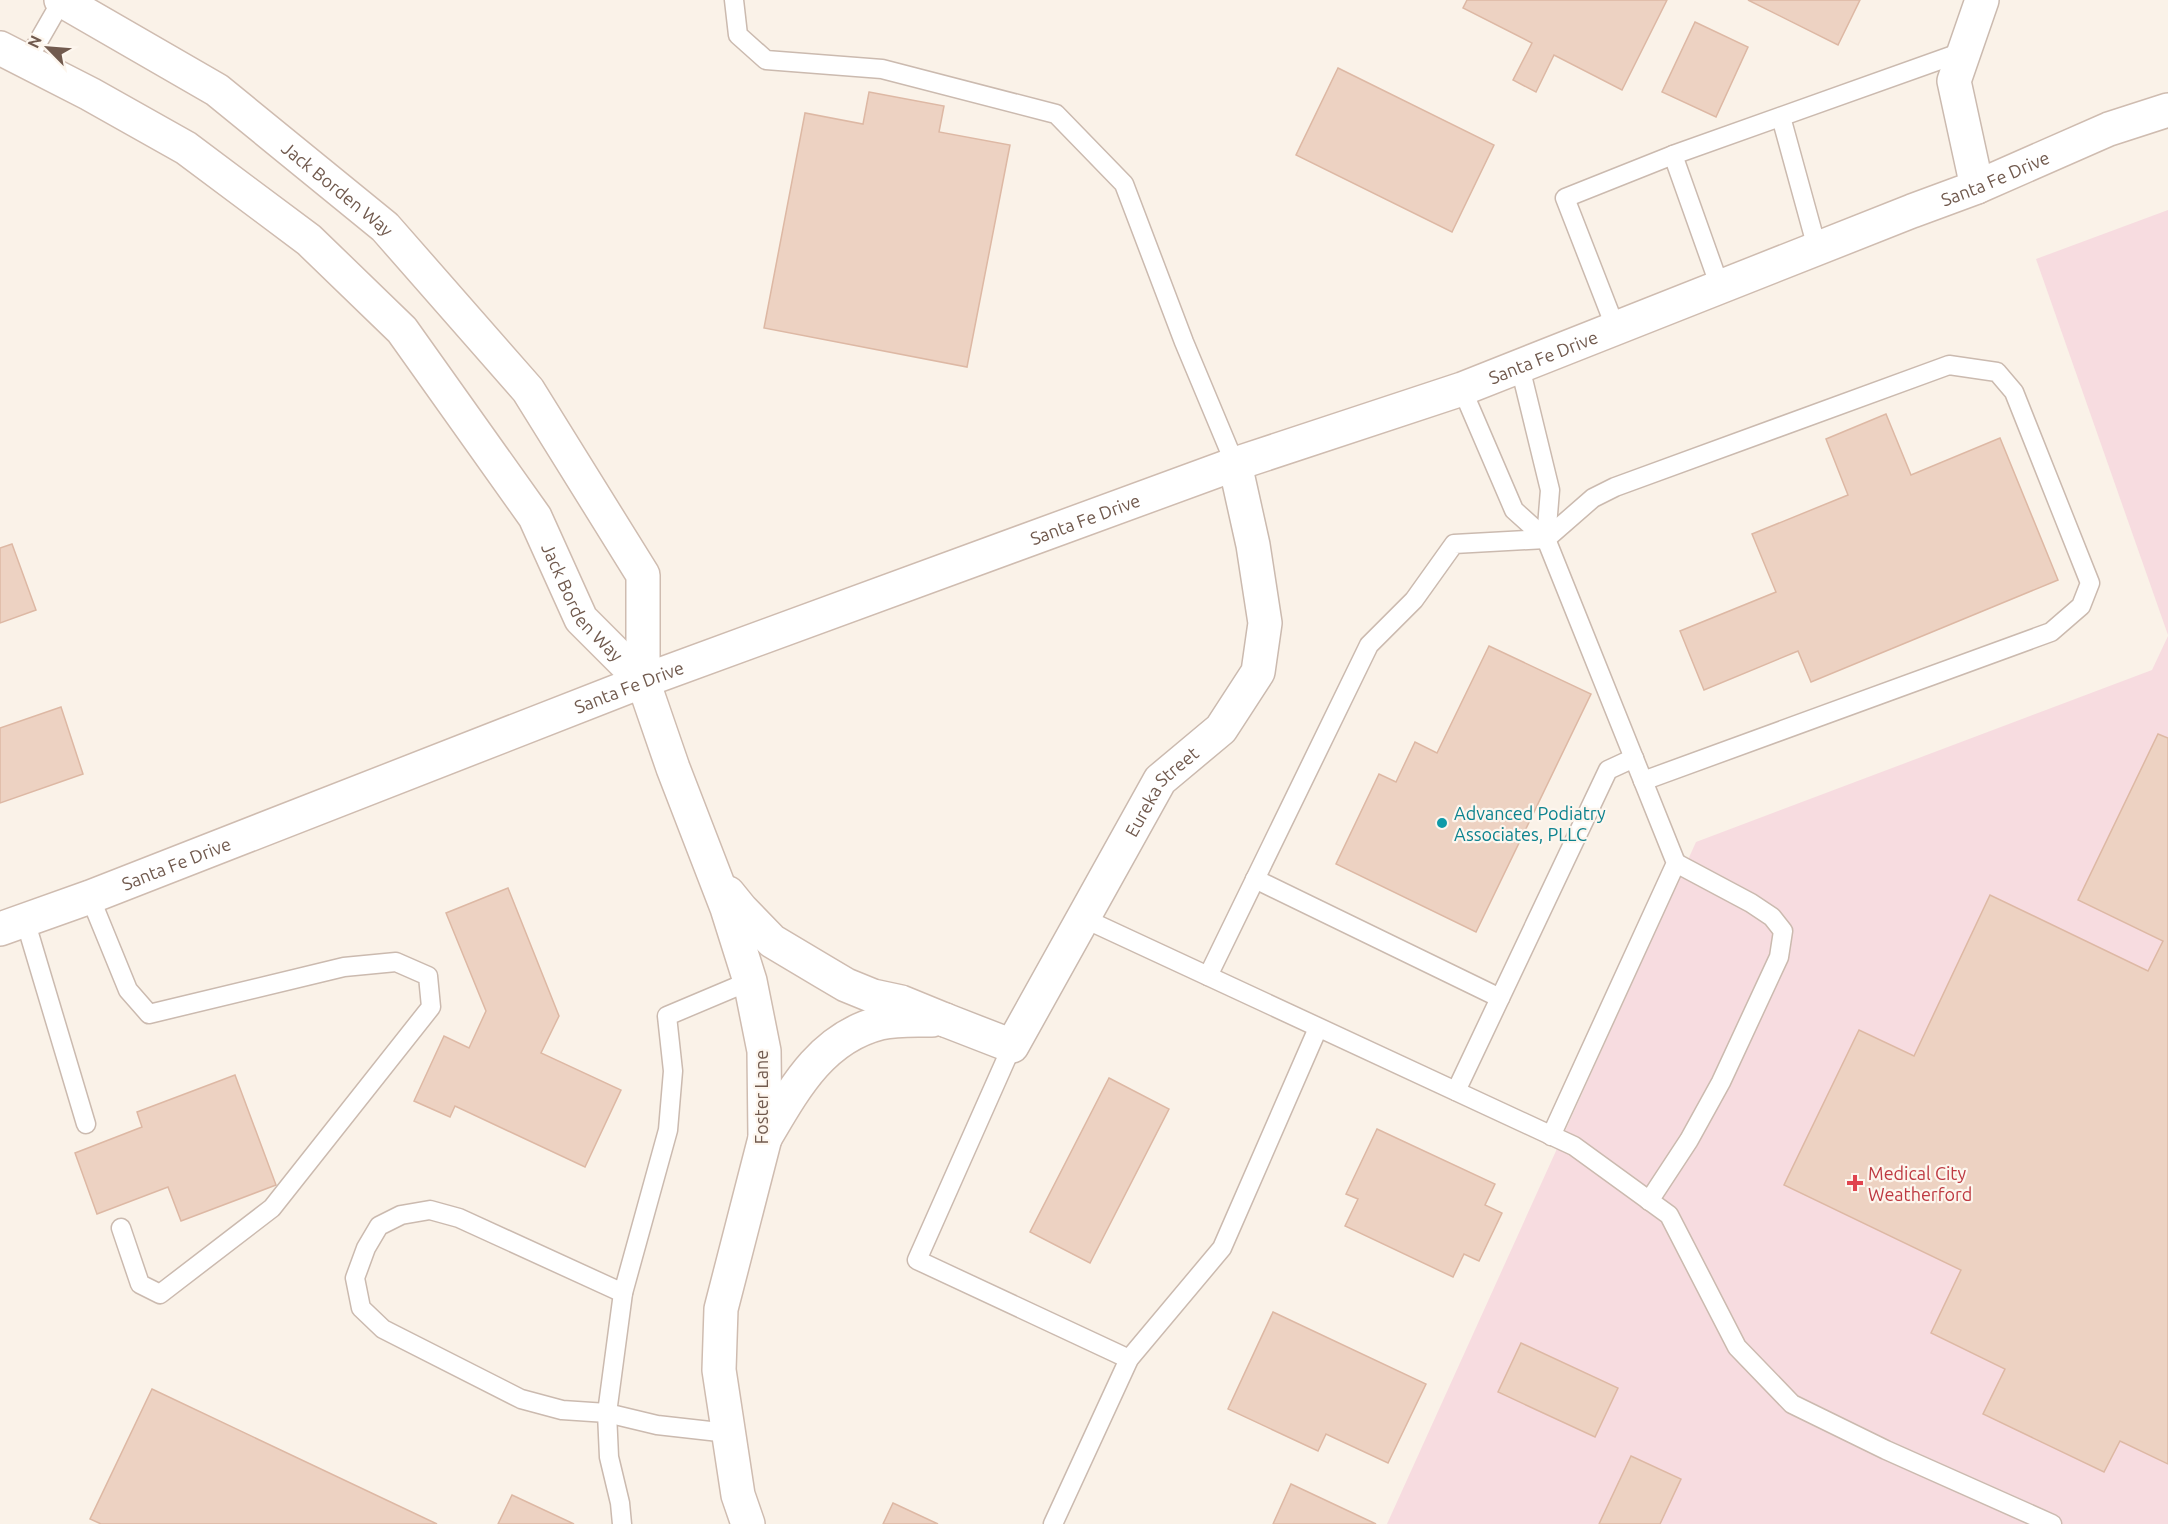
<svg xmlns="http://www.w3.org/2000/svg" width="2168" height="1524" font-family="Ubuntu,sans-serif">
<rect width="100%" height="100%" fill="#faf2e8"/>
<g fill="#f7dce0">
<polygon points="2168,210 2168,635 2036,259"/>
<polygon points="2168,636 2168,1524 1387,1524 1696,842 2152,670"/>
</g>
<g fill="#edd2c2" stroke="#ddb8a4" stroke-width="1.5">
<polygon points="1467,0 1667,0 1622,90 1554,55 1536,92 1513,80 1532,43 1463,8"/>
<polygon points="1748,0 1860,0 1838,45"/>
<polygon points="1695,22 1748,47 1716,117 1662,92"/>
<polygon points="1338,68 1494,145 1452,232 1296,155"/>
<polygon points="869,92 944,106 939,132 1010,145 967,367 764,328 805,113 863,124"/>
<polygon points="1886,414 1911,475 2000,438 2058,580 1811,682 1798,651 1704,690 1680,631 1776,592 1752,534 1848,495 1826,439"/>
<polygon points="12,544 36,610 0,623 0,548"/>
<polygon points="1489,646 1591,694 1476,932 1336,864 1379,774 1396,782 1415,742 1437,753"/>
<polygon points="61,707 83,774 0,803 0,728"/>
<polygon points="2158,734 2168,738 2168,1464 2120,1441 2104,1472 1983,1414 2005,1369 1931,1333 1961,1270 1784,1185 1859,1030 1914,1056 1990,895 2148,971 2163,941 2078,900"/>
<polygon points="508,888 559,1016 541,1053 621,1090 585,1167 455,1106 450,1117 414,1101 444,1036 469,1048 486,1011 446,913"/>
<polygon points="235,1075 276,1185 181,1221 168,1187 97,1214 75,1153 142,1127 137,1112"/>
<polygon points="1109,1078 1169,1109 1090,1263 1030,1232"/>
<polygon points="1377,1129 1495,1184 1485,1205 1502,1213 1479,1261 1464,1254 1453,1277 1345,1226 1358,1199 1346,1194"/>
<polygon points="1273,1312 1426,1384 1388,1463 1326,1434 1318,1451 1228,1409"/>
<polygon points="1521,1343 1618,1388 1595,1437 1498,1392"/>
<polygon points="152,1389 437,1524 101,1524 90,1519"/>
<polygon points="1631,1456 1681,1479 1660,1524 1599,1524"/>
<polygon points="1291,1484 1376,1524 1273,1524"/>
<polygon points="512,1495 574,1524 498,1524"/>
<polygon points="893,1503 938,1524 883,1524"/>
</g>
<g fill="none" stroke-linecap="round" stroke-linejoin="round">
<defs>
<g id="lane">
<polyline points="734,0 738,35 766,60 882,69 1056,114 1124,184 1184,342 1235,464"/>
<polyline points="27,61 62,0"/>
<polyline points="1781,117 1817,248"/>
<polyline points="1673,155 1965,51"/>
<polyline points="1616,329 1565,198 1673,155 1720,287"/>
<polyline points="1520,367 1550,490 1546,539"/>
<polyline points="1462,389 1514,510 1546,539 1676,863 1551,1136"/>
<polyline points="1255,879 1500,998"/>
<polyline points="90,897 128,990 149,1014 344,967 396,962 428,976 431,1007 272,1208 160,1294 140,1284 121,1228"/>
<polyline points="1083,918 1574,1146 1669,1215 1737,1347 1792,1404 1886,1450 2052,1524"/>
<polyline points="25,920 86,1124"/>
<polyline points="1208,976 1369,645 1414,600 1454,544 1546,539 1593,498 1615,487 1949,365 1997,372 2014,392 2090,583 2081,606 2051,632 1643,781"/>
<polyline points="1012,1046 917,1260 1129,1359"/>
<polyline points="1456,1091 1608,770 1634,758"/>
<polyline points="1649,1201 1689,1140 1721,1082 1779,957 1783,931 1772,917 1751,903 1676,863"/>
<polyline points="728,1433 657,1425 607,1413 623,1293 668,1130 673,1071 667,1016 750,981"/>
<polyline points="622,1524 620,1503 609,1457 607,1413 562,1410 521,1399 383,1329 361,1308 355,1278 366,1248 379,1226 401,1215 430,1210 459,1218 623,1293"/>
<polyline points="1053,1524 1129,1359 1222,1248 1318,1028"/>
</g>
<g id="street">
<polyline points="1977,187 1954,81 1982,0"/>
<path id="s1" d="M 945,1020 L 1012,1046 L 1160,780 L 1221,729 L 1258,672 L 1265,623 L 1253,545 L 1235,464"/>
</g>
<g id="secondary">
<path id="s2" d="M 61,0 L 217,90 L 385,227 L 528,390 L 643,575 L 643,681 L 673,768 L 727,908 L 750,981 L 764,1051 L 765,1138 L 721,1309 L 719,1370 L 738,1495 L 748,1524"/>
<path id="s3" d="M 0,48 L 90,94 L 186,148 L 309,240 L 402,330 L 535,517 L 581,619 L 643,681"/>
<polyline points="728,893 741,909 772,941 824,972 846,985 873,996 901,1002 945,1020"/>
<path id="s4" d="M 0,929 L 90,897 L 643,681 L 1235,464 L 1462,389 L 1912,211 L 1977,187 L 2109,129 L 2168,110"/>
<path d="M 765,1138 C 794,1089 821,1038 880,1023 C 896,1019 915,1020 932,1020"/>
</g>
</defs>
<use href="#lane" stroke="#cbbaaf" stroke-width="21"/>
<use href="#street" stroke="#cbbaaf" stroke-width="36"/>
<use href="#secondary" stroke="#cfbcb0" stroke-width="36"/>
<use href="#lane" stroke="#fff" stroke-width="18"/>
<use href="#street" stroke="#fff" stroke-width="33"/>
<use href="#secondary" stroke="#fff" stroke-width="33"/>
</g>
<circle fill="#0f9aa8" stroke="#fdf6ee" stroke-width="2" cx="1442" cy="823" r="6"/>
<path fill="#e0444e" stroke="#fdf6ee" stroke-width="2" d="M1852 1174h6v6h6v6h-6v6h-6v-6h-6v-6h6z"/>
<g text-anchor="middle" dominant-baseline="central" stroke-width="4.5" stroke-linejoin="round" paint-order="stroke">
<g font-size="18" fill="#715a4e" stroke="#fdf6ee">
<text stroke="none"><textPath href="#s4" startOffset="2132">Santa Fe Drive</textPath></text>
<text stroke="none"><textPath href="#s2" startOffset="336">Jack Borden Way</textPath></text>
<text stroke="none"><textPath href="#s4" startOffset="1646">Santa Fe Drive</textPath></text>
<text stroke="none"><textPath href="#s4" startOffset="1160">Santa Fe Drive</textPath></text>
<text stroke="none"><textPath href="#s3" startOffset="822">Jack Borden Way</textPath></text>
<text stroke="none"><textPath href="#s4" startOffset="674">Santa Fe Drive</textPath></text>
<text stroke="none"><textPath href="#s1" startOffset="368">Eureka Street</textPath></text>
<text stroke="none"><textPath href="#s4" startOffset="188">Santa Fe Drive</textPath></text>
<text transform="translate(761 1097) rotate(-90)">Foster Lane</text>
</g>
<g font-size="18" fill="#0d838f" stroke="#fdf6ee" text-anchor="start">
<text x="1454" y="813">Advanced Podiatry<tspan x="1454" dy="21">Associates, PLLC</tspan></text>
</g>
<g font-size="18" fill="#be3a42" stroke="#fdf6ee" text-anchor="start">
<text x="1868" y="1173">Medical City<tspan x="1868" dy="21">Weatherford</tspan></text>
</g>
</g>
<g transform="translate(48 48) rotate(295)" stroke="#fdf6ee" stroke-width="4.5" paint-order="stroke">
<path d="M0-4.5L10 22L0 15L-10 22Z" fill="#715a4e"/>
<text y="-9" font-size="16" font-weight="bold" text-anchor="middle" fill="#715a4e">N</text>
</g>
</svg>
